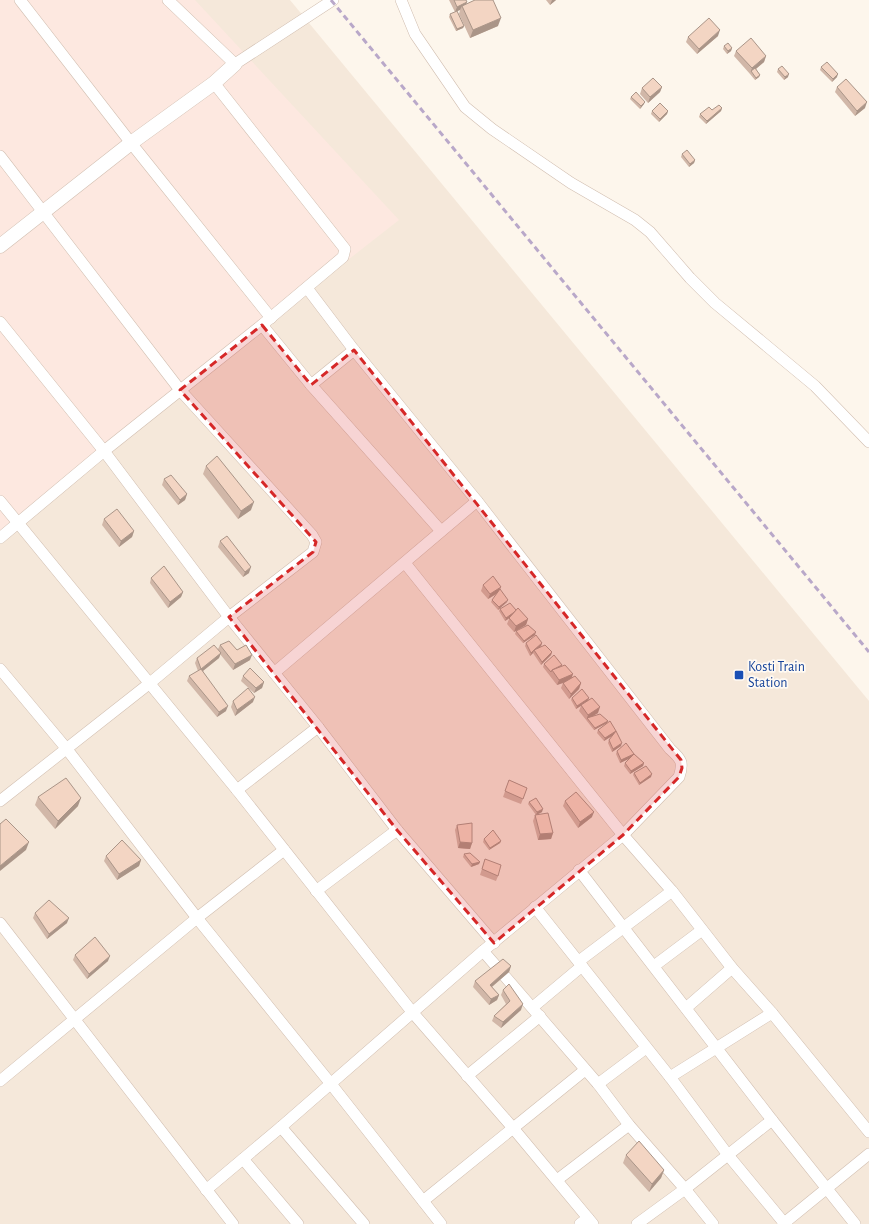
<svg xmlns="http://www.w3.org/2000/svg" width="869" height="1224" font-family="'Alegreya Sans',sans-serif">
<rect width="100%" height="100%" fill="#fdf6ec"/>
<polygon fill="#f5e8da" points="0,0 290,0 869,701 869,1224 0,1224"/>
<polygon fill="#fde8e0" points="0,0 195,0 399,220 0,532"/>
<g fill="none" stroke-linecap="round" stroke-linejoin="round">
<defs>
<g id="minor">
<polyline points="20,0 131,143 271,318"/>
<polyline points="168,0 235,64 333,0"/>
<polyline points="401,0 415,34 465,107 492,129 571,183 635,220 650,232 690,278 715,303 815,386 869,442"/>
<polyline points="0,156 180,390 312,535 316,542 313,552 229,617 150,683 0,801"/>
<polyline points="0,322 104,451 229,617 318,727 397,830 494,943"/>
<polyline points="262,325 311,385 441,531"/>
<polyline points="311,385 354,350"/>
<polyline points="0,501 237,790 413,1013 513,1128 593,1224"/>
<polyline points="0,538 104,451 262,325 343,257 345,249 214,83"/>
<polyline points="405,563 623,835 672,891 732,968 772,1013 869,1132"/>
<polyline points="0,669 66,748 197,918 331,1084 441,1224"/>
<polyline points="274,673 477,501"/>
<polyline points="237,790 318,727"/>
<polyline points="579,870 772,1120 855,1224"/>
<polyline points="316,891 397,830"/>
<polyline points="535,907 670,1077 728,1155 785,1224"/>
<polyline points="0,923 233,1224"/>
<polyline points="483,951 598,1084 629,1125 685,1189 713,1224"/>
<polyline points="579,961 672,891"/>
<polyline points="654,966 702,930"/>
<polyline points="533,1007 582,966"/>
<polyline points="686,1008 732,968"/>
<polyline points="467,1076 540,1016"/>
<polyline points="670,1077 772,1013"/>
<polyline points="0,1081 197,918 284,850"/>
<polyline points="598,1084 646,1048"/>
<polyline points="281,1127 364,1224"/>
<polyline points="243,1159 298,1224"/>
<polyline points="557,1180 629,1125"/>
<path d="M 206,1190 L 281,1127 L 483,951 L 623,835 L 679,777 C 684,762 681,759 670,749 L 477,501 L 354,350 L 307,288"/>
<polyline points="423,1201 585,1070"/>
<polyline points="580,1224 588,1218"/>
<polyline points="637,1224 685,1189 772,1120"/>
<polyline points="783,1224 869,1154"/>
</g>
<polyline id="tertiary" points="0,246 131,143 214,83 235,64"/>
</defs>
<use href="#minor" stroke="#d1beb0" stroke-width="12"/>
<use href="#tertiary" stroke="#d1beb0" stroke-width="15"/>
<use href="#minor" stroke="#fff" stroke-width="11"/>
<use href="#tertiary" stroke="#fff" stroke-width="14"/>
<polyline stroke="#b9a8c9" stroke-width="3" stroke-dasharray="6 4" stroke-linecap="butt" points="331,0 869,652"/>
</g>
<g fill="#d1b7a8">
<polygon points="449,0 466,0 466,4 498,26 470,38 459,14 460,10 457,11 464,26 463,28 456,31 449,17 450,14 455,12"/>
<polygon points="546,0 556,0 550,5"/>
<polygon points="718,36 697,54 686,42 688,37"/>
<polygon points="724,46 732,48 731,51 727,54 723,49"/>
<polygon points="736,51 766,56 764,62 756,69 760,75 759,77 755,80 750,74 734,56"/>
<polygon points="821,67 837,77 832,82 820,70"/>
<polygon points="778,69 788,77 784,80 777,72"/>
<polygon points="662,87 660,92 648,103 640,94 642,88"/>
<polygon points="837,87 865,108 855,116 835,92"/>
<polygon points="631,97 644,104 640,109 630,99"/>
<polygon points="722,108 721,111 706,124 699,117 700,114 712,110"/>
<polygon points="652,111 668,111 667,114 659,122 651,114"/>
<polygon points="682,154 695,160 694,163 689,167 681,157"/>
<polygon points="206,466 251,510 238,519 203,474"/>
<polygon points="164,479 187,494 185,500 178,505 162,485"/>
<polygon points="104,519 134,531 132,537 119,547 102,525"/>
<polygon points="220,541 249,573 243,577 218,547"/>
<polygon points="151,578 183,592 181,597 168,608 150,583"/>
<polygon points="483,585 500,589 507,602 498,610 491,602 492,600 497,594 488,599 481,591"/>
<polygon points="500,609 516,610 528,619 526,625 514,632 507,624 509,619 505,621 499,611"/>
<polygon points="516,631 535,635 523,643 515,634"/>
<polygon points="526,643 542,643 541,646 539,648 552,652 551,655 541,665 533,653 530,656 525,646"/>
<polygon points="220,645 237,650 250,660 233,670 220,654 219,658 203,671 226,711 217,717 187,681 189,676 198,671 195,663 197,658 218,649"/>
<polygon points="544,664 562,665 562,666 571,678 581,683 579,689 569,699 561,688 563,683 557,685 543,667"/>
<polygon points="243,676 264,682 262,688 254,693 241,681"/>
<polygon points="572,698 588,701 598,713 594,715 607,723 594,730 579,711 581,706 576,709 571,700"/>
<polygon points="233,701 253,702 235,716 231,707"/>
<polygon points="610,721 621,746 612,752 608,743 609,740 612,736 604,741 597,733 598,730"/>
<polygon points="617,751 634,754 644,763 643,766 630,774 624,766 625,763 630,758 620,763 616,754"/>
<polygon points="634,773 651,777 639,785 633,775"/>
<polygon points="509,780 527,788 521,804 503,797"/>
<polygon points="38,797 78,806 55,829 35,805"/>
<polygon points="565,801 592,817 578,828 563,806"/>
<polygon points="529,802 542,812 537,815 553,833 551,839 538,840 533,821 535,815 536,815 528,804"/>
<polygon points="457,825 472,843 470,849 458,848 455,830"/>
<polygon points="484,839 501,841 500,843 489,850 483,842"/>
<polygon points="464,854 479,864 471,867 463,857"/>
<polygon points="106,856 141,860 139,866 117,880 104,861"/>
<polygon points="485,859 498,876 496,881 480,875"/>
<polygon points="35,913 67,923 47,939 33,918"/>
<polygon points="75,955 108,961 87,979 73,960"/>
<polygon points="511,966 509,972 492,987 499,995 497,1000 489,1005 473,987 475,981"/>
<polygon points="503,990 521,1010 501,1028 492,1021 494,1016 506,1004 501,995"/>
<polygon points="626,1155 664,1170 661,1178 649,1192 623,1163"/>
</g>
<g fill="#aa9588">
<polygon points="552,0 556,0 550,5"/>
<polygon points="467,2 465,8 462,6 460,10 455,12 457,7"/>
<polygon points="501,18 498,26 470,38 473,30"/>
<polygon points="464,26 463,28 456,31 457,29"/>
<polygon points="720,30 718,36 697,54 699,49"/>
<polygon points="732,48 731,51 727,54 728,51"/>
<polygon points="766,56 764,62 752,72 751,71 752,68"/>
<polygon points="789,74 788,77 784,80 785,77"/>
<polygon points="838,74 837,77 832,82 833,79"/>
<polygon points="760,75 759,77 755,80 756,78"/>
<polygon points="662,87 660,92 648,103 650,97"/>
<polygon points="645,102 644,104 640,109 641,106"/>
<polygon points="867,102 865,108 855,116 857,111"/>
<polygon points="722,108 721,111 706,124 707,121"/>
<polygon points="668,111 667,114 659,122 660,119"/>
<polygon points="695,160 694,163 689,167 690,164"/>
<polygon points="187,494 185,500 178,505 180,500"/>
<polygon points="254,502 251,510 238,519 241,511"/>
<polygon points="134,531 132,537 119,547 121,541"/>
<polygon points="251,567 249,573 243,577 245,572"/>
<polygon points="501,587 499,592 488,599 490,594"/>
<polygon points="183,592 181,597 168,608 170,602"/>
<polygon points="508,600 507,602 498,610 499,607"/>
<polygon points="517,610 516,613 505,621 506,618"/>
<polygon points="528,619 526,625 514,632 516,626"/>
<polygon points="536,632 535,635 523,643 524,641"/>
<polygon points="542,643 541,646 535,652 534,650 533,653 530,656 531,653 534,650"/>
<polygon points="552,652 551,655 541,665 542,662"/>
<polygon points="221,653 219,658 199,674 201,669"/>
<polygon points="252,655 250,660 233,670 235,664"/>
<polygon points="573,674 571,680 557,685 559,680"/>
<polygon points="264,682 262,688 254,693 256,688"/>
<polygon points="581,683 579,689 569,699 571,694"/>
<polygon points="255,697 253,702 235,716 237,710"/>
<polygon points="589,698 588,701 576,709 577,706"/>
<polygon points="228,706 226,711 217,717 219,712"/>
<polygon points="600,707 598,713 588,719 587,718 588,715"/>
<polygon points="608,721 607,723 594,730 595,728"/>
<polygon points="616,731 615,734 604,741 605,738"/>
<polygon points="622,743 621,746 612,752 613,749"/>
<polygon points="634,754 633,757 620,763 621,760"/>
<polygon points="644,763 643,766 630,774 631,771"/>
<polygon points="652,774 651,777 639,785 640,783"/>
<polygon points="81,798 78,806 55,829 58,821"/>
<polygon points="543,809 542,812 536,815 537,812"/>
<polygon points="594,812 592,817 578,828 580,822"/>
<polygon points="553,833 551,839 538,840 540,834"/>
<polygon points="501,841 500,843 489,850 490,848"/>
<polygon points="29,842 26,850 0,871 0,866"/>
<polygon points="460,842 472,843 470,849 458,848"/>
<polygon points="141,860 139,866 117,880 119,874"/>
<polygon points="480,862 479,864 471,867 472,864"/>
<polygon points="69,918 67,923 47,939 49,934"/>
<polygon points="110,956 108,961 87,979 89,974"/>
<polygon points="511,966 509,972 488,990 490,985"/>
<polygon points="499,995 497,1000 489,1005 491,999"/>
<polygon points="523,1004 521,1010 501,1028 503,1022"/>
<polygon points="664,1170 661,1178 649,1192 652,1184"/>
</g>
<g fill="#f3d5c3" stroke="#aa9588">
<polygon points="454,0 466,0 467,2 457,7"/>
<polygon points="475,0 493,0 501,18 473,30 462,6"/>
<polygon points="457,11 464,26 457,29 450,14"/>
<polygon points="709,18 720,30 699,49 688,37"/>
<polygon points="751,38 766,56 752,68 736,51"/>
<polygon points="728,43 732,48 728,51 724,46"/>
<polygon points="827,62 838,74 833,79 821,67"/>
<polygon points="782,66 789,74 785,77 778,69"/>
<polygon points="755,68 760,75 756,78 751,71"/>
<polygon points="653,78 662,87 650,97 642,88"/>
<polygon points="846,79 867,102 857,111 837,87"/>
<polygon points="636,92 645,102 641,106 631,97"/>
<polygon points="660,103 668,111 660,119 652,111"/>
<polygon points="719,105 722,108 707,121 700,114 709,107 712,110"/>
<polygon points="687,150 695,160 690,164 682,154"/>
<polygon points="217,456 254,502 241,511 206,466"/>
<polygon points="171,475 187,494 180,500 164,479"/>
<polygon points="117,509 134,531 121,541 104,519"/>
<polygon points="227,536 251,567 245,572 220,541"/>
<polygon points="164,566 183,592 170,602 151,578"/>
<polygon points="493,576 501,587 490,594 483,585"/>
<polygon points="500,589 508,600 499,607 492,600"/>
<polygon points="510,603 516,610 513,613 506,618 500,609"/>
<polygon points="518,608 528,619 516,626 509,618"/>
<polygon points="528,625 536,632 524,641 516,631"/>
<polygon points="536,635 542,643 534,650 545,645 552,652 542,662 534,650 531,653 526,643"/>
<polygon points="229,641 237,650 246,645 252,655 235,664 220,645"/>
<polygon points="214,645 221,653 201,669 197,658"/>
<polygon points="554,655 562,665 552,670 551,672 544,664"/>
<polygon points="565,665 573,674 559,680 552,670"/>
<polygon points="250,668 264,682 256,688 243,676"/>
<polygon points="201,669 228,706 219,712 189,676"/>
<polygon points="575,676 581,683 571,694 563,683"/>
<polygon points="248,688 255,697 237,710 233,701"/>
<polygon points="582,689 589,698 577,706 572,698"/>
<polygon points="592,698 600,707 588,715 581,705"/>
<polygon points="600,714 608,721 595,728 587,718"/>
<polygon points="610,721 616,731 622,743 613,749 609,740 616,731 605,738 598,730"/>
<polygon points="626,743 634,754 621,760 617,751"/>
<polygon points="634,754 644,763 631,771 625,763"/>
<polygon points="646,766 652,774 640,783 634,773"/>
<polygon points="66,778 81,798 58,821 38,797"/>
<polygon points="509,780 527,788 523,799 505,791"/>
<polygon points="576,792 594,812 580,822 565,801"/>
<polygon points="536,798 543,809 537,812 529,802"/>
<polygon points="548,813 553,833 540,834 535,815"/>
<polygon points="6,819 29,842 0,866 0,824"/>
<polygon points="472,823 472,843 460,842 457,825"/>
<polygon points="493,830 501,841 490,848 484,839"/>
<polygon points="122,840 141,860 119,874 106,856"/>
<polygon points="470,853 480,862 472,864 464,854"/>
<polygon points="485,859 501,865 498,876 482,869"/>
<polygon points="49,900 69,918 49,934 35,913"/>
<polygon points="95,937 110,956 89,974 75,955"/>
<polygon points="503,959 511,966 490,985 499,995 491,999 475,981"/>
<polygon points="509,984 523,1004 503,1022 494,1016 510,1001 503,990"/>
<polygon points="639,1141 664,1170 652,1184 626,1155"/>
</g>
<path fill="#d62828" fill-opacity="0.2" stroke="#d62828" stroke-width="3" stroke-dasharray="8 5" stroke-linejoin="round" d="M 262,325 L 311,385 L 354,350 L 681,760 L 682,768 L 679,777 L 623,835 L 494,943 L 397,830 L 229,617 L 313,552 L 316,542 L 180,390 Z"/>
<rect fill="#1a4fb4" stroke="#fffaf3" stroke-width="1.5" x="734" y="670" width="10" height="10" rx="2"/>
<g text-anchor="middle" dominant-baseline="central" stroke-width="3.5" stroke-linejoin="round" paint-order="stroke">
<g font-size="14" fill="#164399" stroke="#fffaf3" text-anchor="start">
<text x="748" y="667">Kosti Train<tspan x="748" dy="16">Station</tspan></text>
</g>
</g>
</svg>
